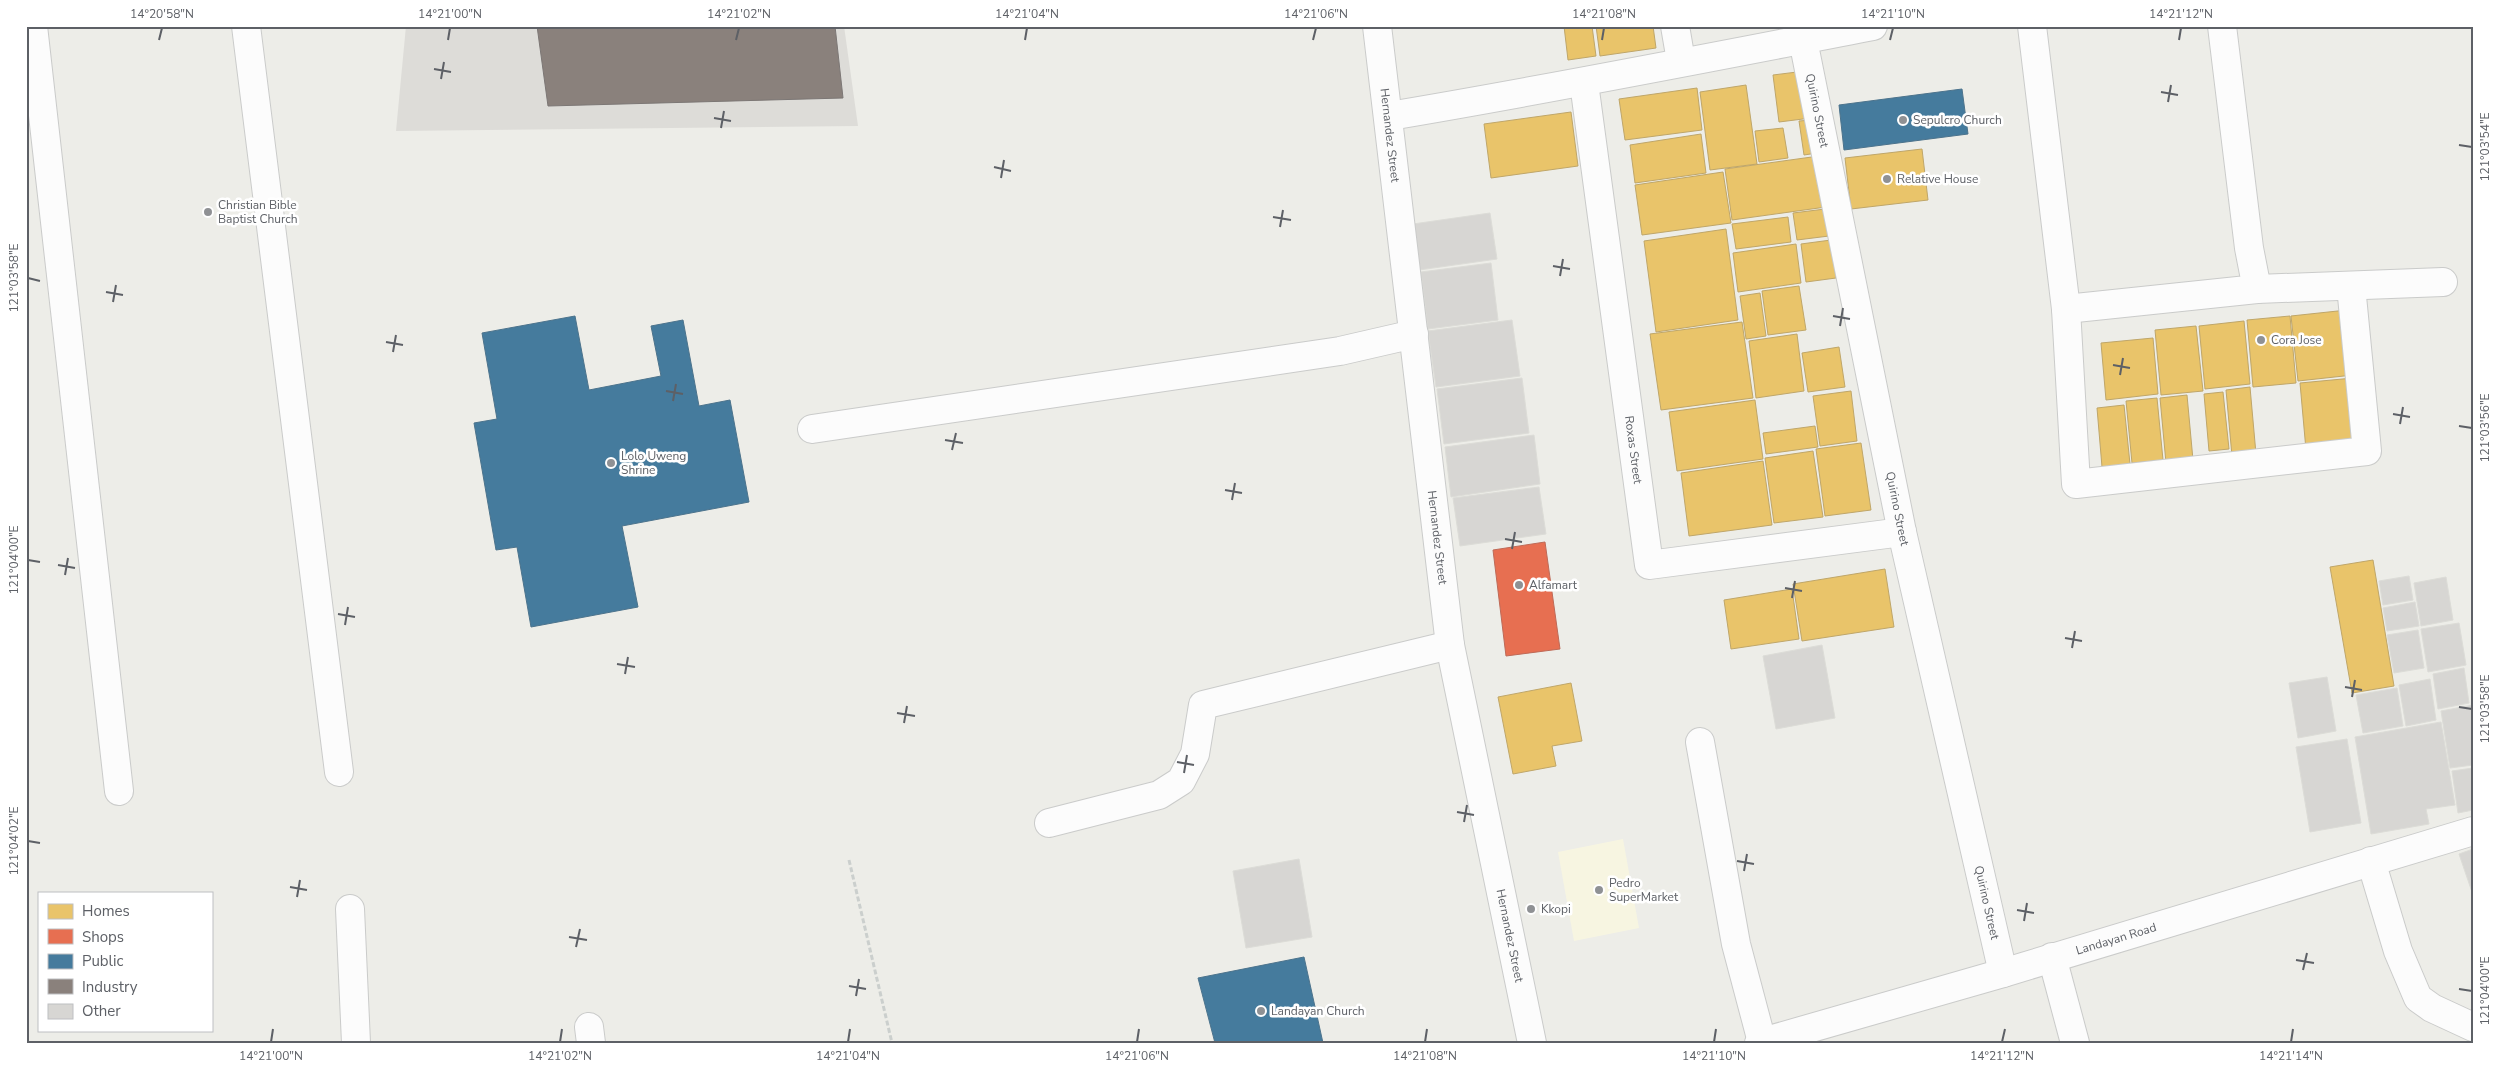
<svg xmlns="http://www.w3.org/2000/svg" width="2499" height="1069" font-family="'Nunito Sans',sans-serif">
<rect width="100%" height="100%" fill="#edede8"/>
<polygon fill="#f7f5e1" points="1623,839 1639,928 1574,941 1558,852"/>
<polygon fill="#dddcd8" points="406,26 844,26 858,126 396,131"/>
<g fill="#e9c46a" stroke="#bfa669">
<polygon points="1564,26 1592,26 1596,56 1568,60"/>
<polygon points="1596,26 1653,26 1656,48 1600,56"/>
<polygon points="1805,71 1811,118 1779,122 1773,75"/>
<polygon points="1746,85 1757,164 1710,170 1700,92"/>
<polygon points="1697,88 1702,130 1625,140 1619,99"/>
<polygon points="1571,112 1578,166 1491,178 1484,124"/>
<polygon points="1812,120 1817,153 1804,155 1799,121"/>
<polygon points="1783,128 1788,158 1759,162 1755,131"/>
<polygon points="1701,134 1706,173 1635,183 1630,145"/>
<polygon points="1922,149 1928,200 1851,209 1845,158"/>
<polygon points="1819,156 1826,207 1732,220 1725,169"/>
<polygon points="1723,172 1731,223 1642,235 1635,185"/>
<polygon points="1825,209 1829,236 1797,240 1793,213"/>
<polygon points="1788,217 1791,242 1736,249 1732,224"/>
<polygon points="1726,229 1738,320 1656,332 1644,241"/>
<polygon points="1831,240 1836,278 1806,282 1801,244"/>
<polygon points="1796,244 1801,283 1738,292 1733,253"/>
<polygon points="1799,286 1806,330 1768,335 1762,291"/>
<polygon points="1760,293 1766,336 1746,339 1740,296"/>
<polygon points="2347,310 2353,375 2298,381 2291,316"/>
<polygon points="2290,316 2296,383 2253,387 2247,320"/>
<polygon points="2244,321 2250,384 2205,389 2199,326"/>
<polygon points="1742,322 1753,398 1661,410 1650,334"/>
<polygon points="2196,326 2203,391 2161,395 2155,330"/>
<polygon points="1797,334 1804,391 1756,398 1749,341"/>
<polygon points="2153,338 2158,394 2106,400 2101,343"/>
<polygon points="1839,347 1845,387 1808,392 1802,353"/>
<polygon points="2353,378 2359,444 2306,450 2300,383"/>
<polygon points="2250,387 2256,454 2232,456 2226,390"/>
<polygon points="1851,391 1857,441 1820,446 1813,396"/>
<polygon points="2223,392 2229,449 2209,451 2204,394"/>
<polygon points="2187,395 2193,460 2166,463 2160,398"/>
<polygon points="2157,398 2163,460 2132,463 2126,401"/>
<polygon points="1755,400 1763,459 1677,471 1669,412"/>
<polygon points="2124,405 2130,464 2102,467 2097,408"/>
<polygon points="1815,426 1818,447 1766,454 1763,433"/>
<polygon points="1861,443 1871,510 1825,516 1816,449"/>
<polygon points="1813,451 1823,517 1774,523 1765,458"/>
<polygon points="1763,461 1772,525 1689,536 1681,473"/>
<polygon points="2373,560 2394,686 2352,693 2330,567"/>
<polygon points="1885,569 1894,627 1802,641 1793,584"/>
<polygon points="1792,589 1799,639 1731,649 1724,600"/>
<polygon points="1571,683 1582,741 1552,746 1556,766 1513,774 1498,697"/>
</g>
<polygon fill="#e76f51" stroke="#be6a57" points="1545,542 1560,649 1506,656 1493,550"/>
<g fill="#457b9d" stroke="#4c738c">
<polygon points="1962,89 1968,134 1844,150 1839,105"/>
<polygon points="575,316 589,390 661,376 651,326 683,320 699,406 730,400 749,502 622,526 638,607 531,627 517,547 496,550 474,423 497,419 482,333"/>
<polygon points="1304,957 1323,1043 1215,1043 1198,978"/>
</g>
<polygon fill="#8a817c" stroke="#7c7775" points="537,26 835,26 843,98 548,106"/>
<g fill="#d7d6d3" stroke="#dcdcd7">
<polygon points="1490,213 1497,259 1419,270 1413,224"/>
<polygon points="1491,263 1498,320 1428,329 1421,272"/>
<polygon points="1512,320 1520,376 1436,387 1428,331"/>
<polygon points="1522,378 1529,433 1444,444 1437,389"/>
<polygon points="1534,435 1540,484 1451,497 1445,447"/>
<polygon points="1539,487 1546,534 1460,546 1453,498"/>
<polygon points="2409,576 2413,600 2383,605 2379,581"/>
<polygon points="2446,577 2453,620 2421,626 2414,583"/>
<polygon points="2415,602 2419,626 2387,631 2383,608"/>
<polygon points="2459,623 2466,665 2428,672 2421,629"/>
<polygon points="2418,630 2424,668 2394,673 2387,635"/>
<polygon points="1822,645 1835,718 1776,729 1763,656"/>
<polygon points="2464,668 2469,703 2438,709 2433,674"/>
<polygon points="2327,677 2336,731 2298,738 2289,683"/>
<polygon points="2430,679 2436,720 2406,726 2399,685"/>
<polygon points="2397,688 2403,726 2363,733 2356,695"/>
<polygon points="2473,705 2473,765 2450,768 2441,711"/>
<polygon points="2441,722 2455,805 2426,809 2429,824 2371,834 2355,737"/>
<polygon points="2347,739 2361,823 2310,832 2296,747"/>
<polygon points="2473,768 2473,810 2458,813 2452,771"/>
<polygon points="2473,849 2473,895 2459,854"/>
<polygon points="1299,859 1312,937 1246,948 1233,871"/>
</g>
<g fill="none" stroke-linecap="round" stroke-linejoin="round">
<defs>
<g id="minor">
<polyline points="33,26 119,791"/>
<polyline points="246,26 339,772"/>
<path id="s1" d="M 1377,26 L 1450,645 L 1532,1043"/>
<polyline points="1675,26 1681,61"/>
<polyline points="2032,26 2066,309 2076,484 2367,451 2351,286"/>
<path id="s2" d="M 1803,40 L 1902,532 L 2003,973"/>
<path id="s3" d="M 1584,83 L 1649,565 L 1902,532"/>
<path d="M 1389,116 C 1551,89 1712,57 1873,26"/>
<polyline points="2257,289 2443,282"/>
<polyline points="2066,309 2257,289 2249,248 2222,26"/>
<polyline points="812,429 1340,351 1414,334"/>
<polyline points="1700,742 1736,944 1762,1042"/>
<polyline points="1049,823 1159,795 1181,781 1195,754 1203,705 1450,645"/>
<polyline points="2371,861 2398,951 2418,998 2432,1008 2473,1027"/>
<polyline points="350,909 356,1043"/>
<polyline points="2052,957 2075,1043"/>
<polyline points="589,1027 591,1043"/>
<path id="s4" d="M 1759,1043 L 2003,973 L 2473,831"/>
</g>
</defs>
<use href="#minor" stroke="#cacbca" stroke-width="30"/>
<polyline stroke="#cbcfcd" stroke-width="3" stroke-dasharray="5 2.5" stroke-linecap="butt" points="849,860 892,1043"/>
<use href="#minor" stroke="#fcfcfc" stroke-width="28"/>
</g>
<path fill="none" stroke="#5d6066" stroke-width="2" d="M 159,40 L 162,28M 448,40 L 450,28M 736,40 L 739,28M 1025,40 L 1027,28M 1313,40 L 1316,28M 1602,40 L 1604,28M 1890,40 L 1893,28M 2179,40 L 2181,28M 434,69 L 451,72M 441,79 L 444,62M 2161,92 L 2178,95M 2168,102 L 2171,85M 714,118 L 731,121M 721,128 L 724,111M 2459,145 L 2472,147M 994,167 L 1011,171M 1001,178 L 1004,160M 1273,217 L 1291,220M 1280,227 L 1283,210M 1553,266 L 1570,269M 1560,276 L 1563,259M 28,278 L 40,281M 106,292 L 123,295M 113,302 L 116,285M 1833,316 L 1850,319M 1840,326 L 1843,308M 386,342 L 403,345M 393,352 L 396,335M 2113,365 L 2130,368M 2120,375 L 2123,358M 666,391 L 683,394M 673,401 L 676,384M 2393,414 L 2410,417M 2400,424 L 2403,407M 2459,426 L 2472,428M 945,440 L 963,443M 952,450 L 956,433M 1225,490 L 1242,493M 1232,500 L 1235,483M 1505,539 L 1522,542M 1512,549 L 1515,532M 28,560 L 40,562M 58,565 L 75,568M 65,575 L 68,558M 1785,588 L 1802,591M 1792,598 L 1795,581M 338,614 L 355,617M 345,625 L 348,607M 2065,638 L 2082,641M 2072,648 L 2075,631M 617,664 L 635,667M 625,674 L 628,657M 2345,687 L 2362,690M 2352,697 L 2355,680M 2459,707 L 2472,709M 897,713 L 915,716M 904,723 L 907,706M 1177,762 L 1194,765M 1184,773 L 1187,755M 1457,812 L 1474,815M 1464,822 L 1467,805M 28,841 L 40,843M 1737,861 L 1754,864M 1744,871 L 1747,854M 290,887 L 307,890M 297,897 L 300,880M 2017,910 L 2034,913M 2024,921 L 2027,903M 569,937 L 587,940M 576,947 L 580,929M 2296,960 L 2314,963M 2303,970 L 2307,953M 849,986 L 866,989M 2459,989 L 2472,991M 856,996 L 859,979M 271,1042 L 273,1029M 560,1042 L 562,1029M 848,1042 L 850,1029M 1137,1042 L 1139,1029M 1425,1042 L 1427,1029M 1714,1042 L 1716,1029M 2002,1042 L 2005,1029M 2291,1042 L 2293,1029"/>
<g fill="#8f9194" stroke="#fff" stroke-width="2">
<circle cx="1903" cy="120" r="5"/>
<circle cx="1887" cy="179" r="5"/>
<circle cx="208" cy="212" r="5"/>
<circle cx="2261" cy="340" r="5"/>
<circle cx="611" cy="463" r="5"/>
<circle cx="1519" cy="585" r="5"/>
<circle cx="1599" cy="890" r="5"/>
<circle cx="1531" cy="909" r="5"/>
<circle cx="1261" cy="1011" r="5"/>
</g>
<g text-anchor="middle" dominant-baseline="central" stroke-width="5" stroke-linejoin="round" paint-order="stroke">
<g font-size="12" fill="#5d6066" stroke="#fff">
<text stroke="none"><textPath href="#s2" startOffset="72">Quirino Street</textPath></text>
<text stroke="none"><textPath href="#s1" startOffset="110">Hernandez Street</textPath></text>
<text stroke="none"><textPath href="#s3" startOffset="370">Roxas Street</textPath></text>
<text stroke="none"><textPath href="#s2" startOffset="478">Quirino Street</textPath></text>
<text stroke="none"><textPath href="#s1" startOffset="515">Hernandez Street</textPath></text>
<text stroke="none"><textPath href="#s2" startOffset="882">Quirino Street</textPath></text>
<text stroke="none"><textPath href="#s1" startOffset="920">Hernandez Street</textPath></text>
<text stroke="none"><textPath href="#s4" startOffset="372">Landayan Road</textPath></text>
</g>
<g font-size="12" fill="#5d6066" stroke="#fff" text-anchor="start">
<text x="1913" y="120">Sepulcro Church</text>
<text x="1897" y="179">Relative House</text>
<text x="218" y="205">Christian Bible<tspan x="218" dy="14">Baptist Church</tspan></text>
<text x="2271" y="340">Cora Jose</text>
<text x="621" y="456">Lolo Uweng<tspan x="621" dy="14">Shrine</tspan></text>
<text x="1529" y="585">Alfamart</text>
<text x="1609" y="883">Pedro<tspan x="1609" dy="14">SuperMarket</tspan></text>
<text x="1541" y="909">Kkopi</text>
<text x="1271" y="1011">Landayan Church</text>
</g>
</g>
<rect width="2499" height="1069" fill="none" stroke="#ffffff" stroke-width="55"/>
<rect x="38" y="892" width="175" height="140" fill="#ffffff" stroke="#bebfc2"/>
<rect x="48" y="904" width="25" height="15" fill="#e9c46a" stroke="#bebfc2"/>
<text x="82" y="916" font-size="15" fill="#5d6066">Homes</text>
<rect x="48" y="929" width="25" height="15" fill="#e76f51" stroke="#bebfc2"/>
<text x="82" y="942" font-size="15" fill="#5d6066">Shops</text>
<rect x="48" y="954" width="25" height="15" fill="#457b9d" stroke="#bebfc2"/>
<text x="82" y="966" font-size="15" fill="#5d6066">Public</text>
<rect x="48" y="979" width="25" height="15" fill="#8a817c" stroke="#bebfc2"/>
<text x="82" y="992" font-size="15" fill="#5d6066">Industry</text>
<rect x="48" y="1004" width="25" height="15" fill="#d7d6d3" stroke="#bebfc2"/>
<text x="82" y="1016" font-size="15" fill="#5d6066">Other</text>
<rect x="28" y="28" width="2444" height="1014" fill="none" stroke="#5d6066" stroke-width="2"/>
<g font-size="12" text-anchor="middle" fill="#5d6066">
<text x="162" y="18">14°20'58"N</text>
<text x="450" y="18">14°21'00"N</text>
<text x="739" y="18">14°21'02"N</text>
<text x="1027" y="18">14°21'04"N</text>
<text x="1316" y="18">14°21'06"N</text>
<text x="1604" y="18">14°21'08"N</text>
<text x="1893" y="18">14°21'10"N</text>
<text x="2181" y="18">14°21'12"N</text>
<text transform="translate(2485 147) rotate(-90)" y="4">121°03'54"E</text>
<text transform="translate(14 278) rotate(-90)" y="4">121°03'58"E</text>
<text transform="translate(2485 428) rotate(-90)" y="4">121°03'56"E</text>
<text transform="translate(14 560) rotate(-90)" y="4">121°04'00"E</text>
<text transform="translate(2485 709) rotate(-90)" y="4">121°03'58"E</text>
<text transform="translate(14 841) rotate(-90)" y="4">121°04'02"E</text>
<text transform="translate(2485 991) rotate(-90)" y="4">121°04'00"E</text>
<text x="271" y="1060">14°21'00"N</text>
<text x="560" y="1060">14°21'02"N</text>
<text x="848" y="1060">14°21'04"N</text>
<text x="1137" y="1060">14°21'06"N</text>
<text x="1425" y="1060">14°21'08"N</text>
<text x="1714" y="1060">14°21'10"N</text>
<text x="2002" y="1060">14°21'12"N</text>
<text x="2291" y="1060">14°21'14"N</text>
</g>
</svg>
